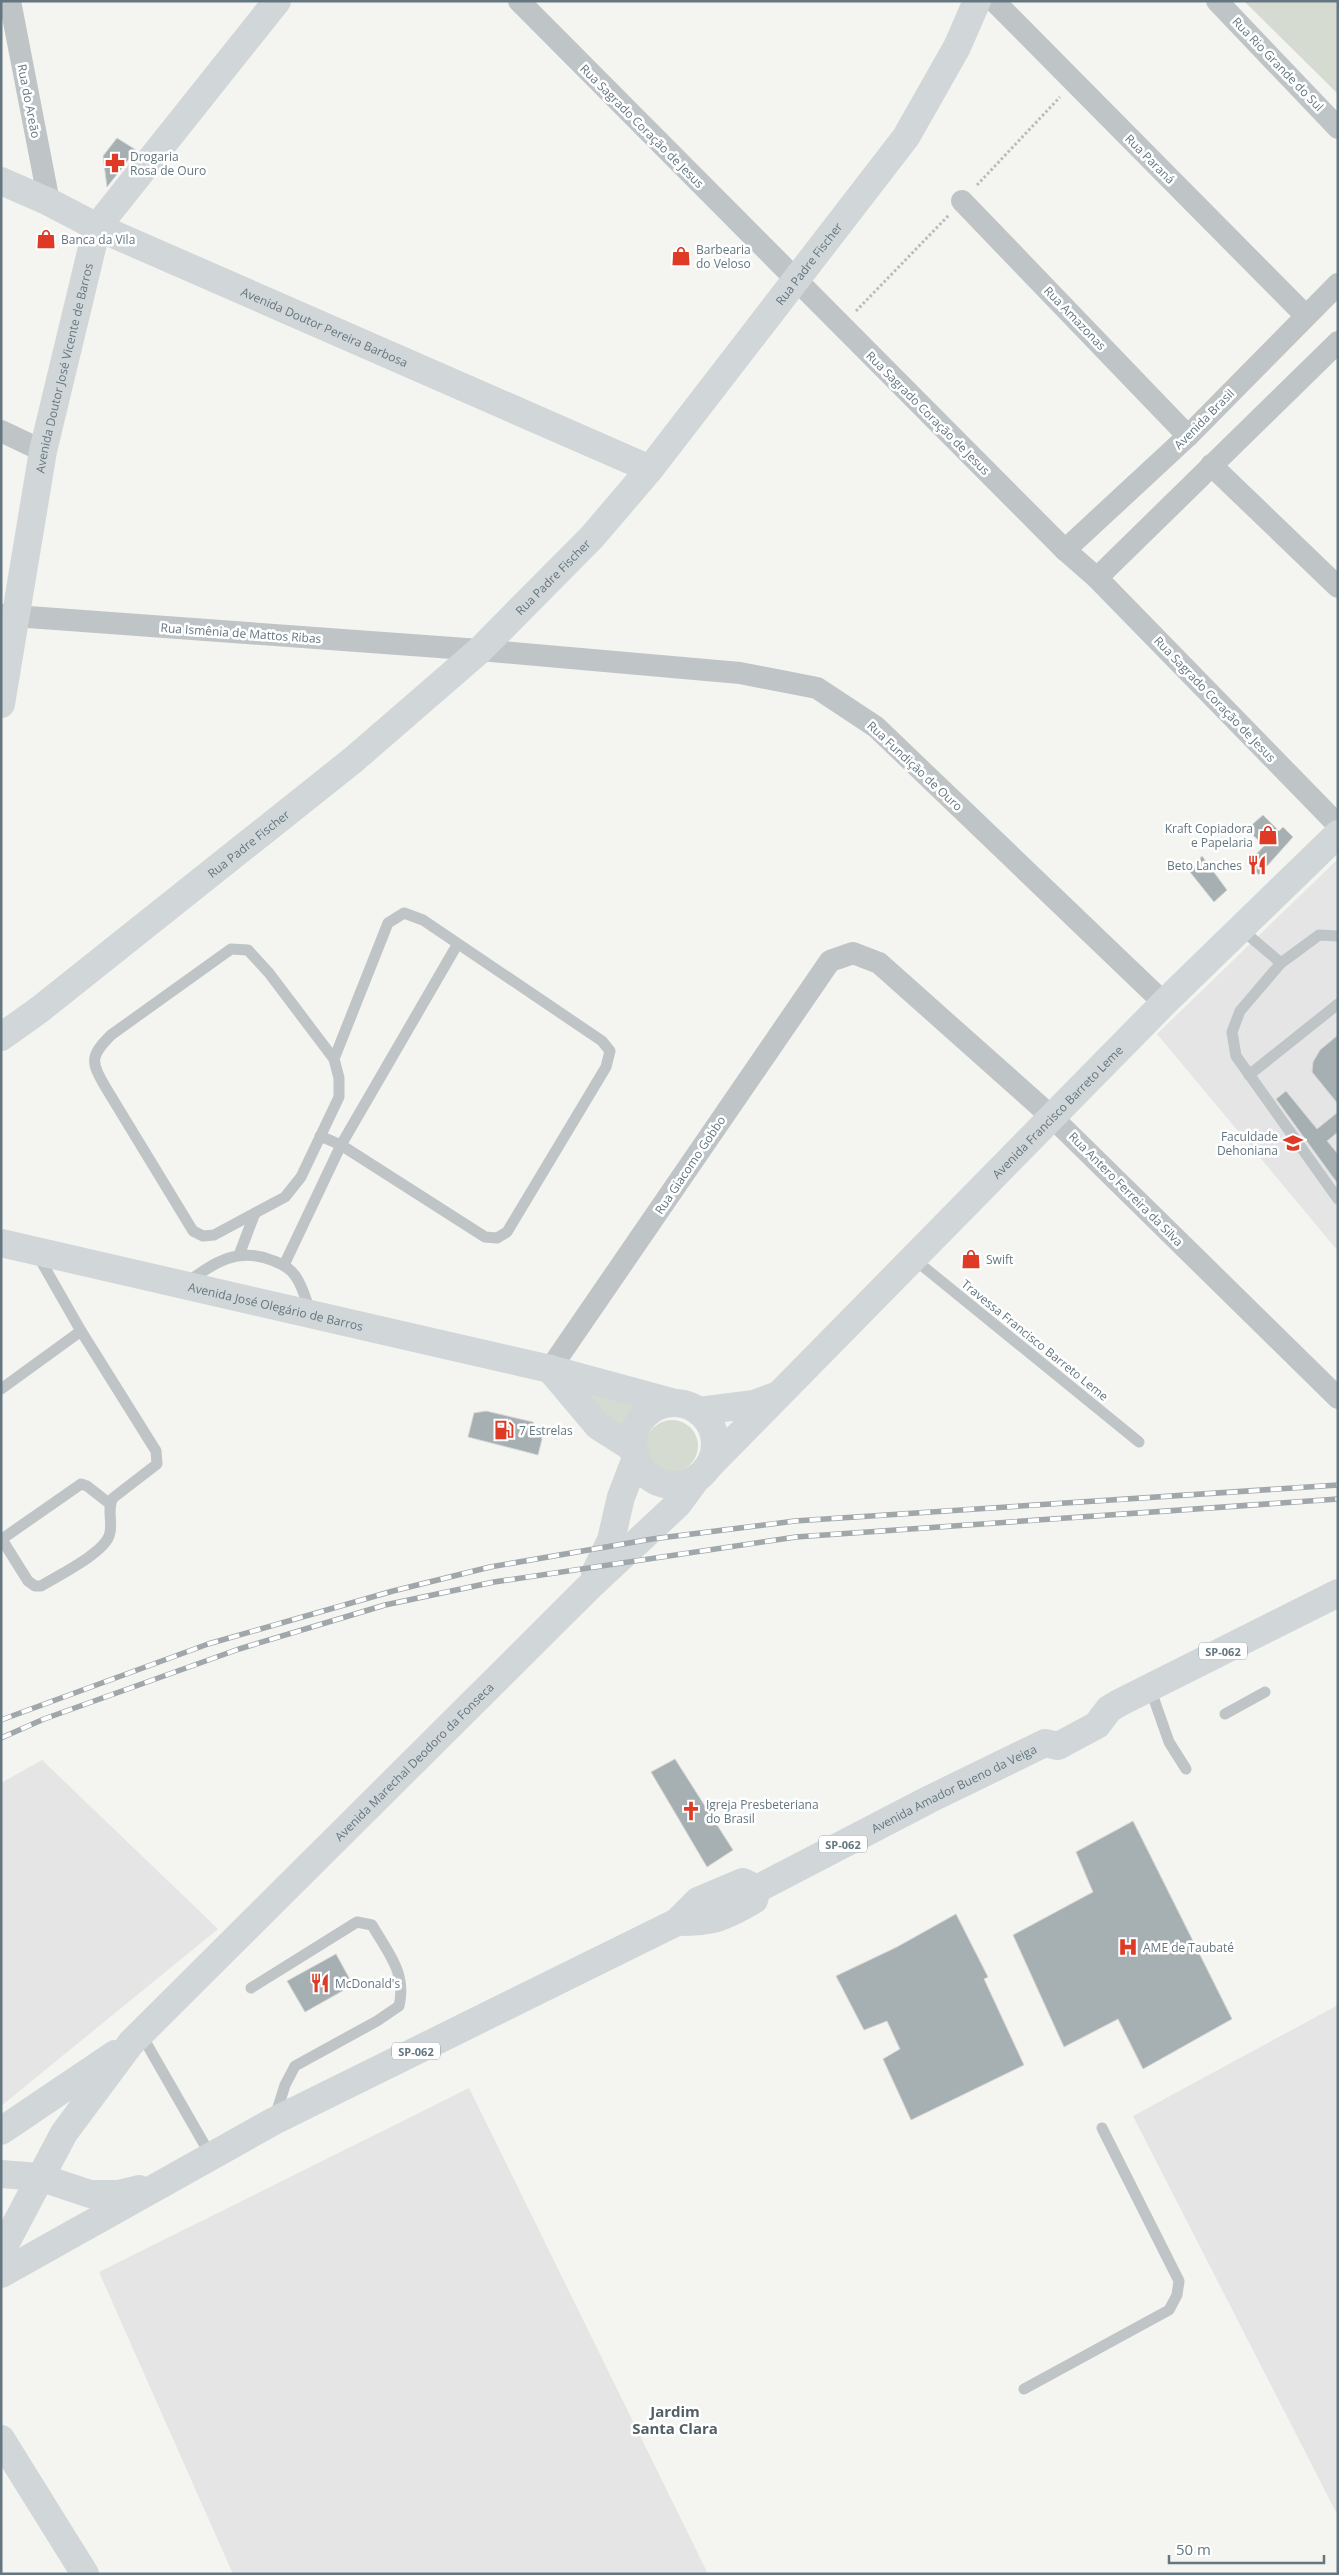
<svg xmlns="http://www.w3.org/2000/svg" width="1339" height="2575" font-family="'Open Sans',sans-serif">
<rect width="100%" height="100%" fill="#f4f4f0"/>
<g fill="#e4e5e4">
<polygon points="1338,859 1338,1251 1157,1034"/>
<polygon points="42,1760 218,1929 1,2106 1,1783"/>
<polygon points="1338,2005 1338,2516 1133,2116"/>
<polygon points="469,2088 708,2574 233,2574 99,2272"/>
</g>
<g fill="#d6dbd1">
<polygon points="1244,1 1338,1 1338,94"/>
<polygon points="579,1391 649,1404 632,1420 622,1438"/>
<circle cx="672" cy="1446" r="26"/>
</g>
<g fill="#a6afb2" stroke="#d5d5d3">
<polygon points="117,138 136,150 107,187 103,156"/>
<polygon points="1263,815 1279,831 1283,827 1293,837 1259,875 1248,863 1264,846 1247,829"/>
<polygon points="1202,856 1227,890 1214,902 1190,872"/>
<polygon points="1338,1035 1338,1104 1312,1072 1313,1062 1320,1050"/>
<polygon points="1286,1091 1317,1129 1338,1112 1338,1132 1327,1141 1338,1154 1338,1184 1276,1099"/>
<polygon points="486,1411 533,1422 542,1439 538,1455 468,1437 474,1413"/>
<polygon points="675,1759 733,1850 707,1867 651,1772"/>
<polygon points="1133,1821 1232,2019 1143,2069 1118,2019 1064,2047 1013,1935 1093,1892 1076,1852"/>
<polygon points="956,1914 988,1977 984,1979 1024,2065 911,2120 883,2059 900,2049 887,2021 864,2030 836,1976 897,1947"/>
<polygon points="336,1954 353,1985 305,2012 287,1981"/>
</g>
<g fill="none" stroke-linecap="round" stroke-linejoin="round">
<g stroke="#b9bcbd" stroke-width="3" stroke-dasharray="2.5 2.5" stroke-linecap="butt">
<polyline points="977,185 1060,97"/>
<polyline points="856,311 949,215"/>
</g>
<g stroke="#bfc4c6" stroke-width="11">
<polyline points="1241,929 1281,963 1240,1011 1232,1032 1236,1056 1338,1199"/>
<polyline points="1281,963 1319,935 1338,936"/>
<polyline points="1249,1075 1338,1004"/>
<path d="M 320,1136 L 341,1145 L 485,1237 L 497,1238 L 507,1232 L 606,1067 L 610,1051 L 602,1041 L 423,920 L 404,913 L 388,923 L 334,1059 L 339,1078 L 339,1097 L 301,1177 L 285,1197 L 214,1235 L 203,1236 L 193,1231 L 106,1088 C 91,1062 89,1057 111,1035 L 231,949 L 248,950 L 269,973 L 334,1059"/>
<polyline points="239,1255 255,1213"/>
<polyline points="914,1259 1139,1442"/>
<polyline points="284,1265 341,1145 457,945"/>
<path d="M 186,1283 C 215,1262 238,1246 274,1261 C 282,1264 291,1269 296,1277 C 303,1287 306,1301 311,1313"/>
<polyline points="1,1389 81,1331"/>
<path d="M 1,1538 L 28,1581 L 35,1586 L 41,1586 C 59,1575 102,1554 109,1536 C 114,1524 106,1510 113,1498 L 157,1464 L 156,1451 L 81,1331 L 37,1254"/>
<polyline points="2,1539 81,1484 87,1486 110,1504"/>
<polyline points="1150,1688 1169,1742 1186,1769"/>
<polyline points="1225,1714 1265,1692"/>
<path d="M 251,1988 L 357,1922 L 372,1925 C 388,1953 407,1973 399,2006 L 377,2021 L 295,2066 L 285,2085 L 275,2117"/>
<polyline points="141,2034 211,2156"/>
<polyline points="1024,2389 1169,2310 1177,2295 1179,2281 1102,2128"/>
</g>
<g stroke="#bfc4c6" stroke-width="22">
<polyline points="10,1 49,202"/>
<polyline points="519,1 1065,550 1097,578 1338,825"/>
<polyline points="994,1 1306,316"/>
<polyline points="1217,1 1338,128"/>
<polyline points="962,201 1188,436"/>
<polyline points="1,431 43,451"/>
<polyline points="1211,465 1338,587"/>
<polyline points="1065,550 1188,436 1338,284"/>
<polyline points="1097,578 1338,342"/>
<polyline points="1,615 480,650 740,673 817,688 876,727 1164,1003"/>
<polyline points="550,1369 830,961 853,953 879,963 1053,1118 1338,1398"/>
</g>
<g stroke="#d1d6d9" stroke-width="28">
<path id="s1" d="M 1,181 L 49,202 L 97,227 L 650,469"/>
<path id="s2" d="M 1,704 L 43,451 L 97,227 L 277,1"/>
<path id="s3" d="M 1,1037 L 39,1010 L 353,760 L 480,650 L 592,537 L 650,469 L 906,137 L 957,47 L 977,1"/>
<path id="s4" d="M 1,1243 L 550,1369 L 675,1403"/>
<polyline points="550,1369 598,1426 634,1449"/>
</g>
<g stroke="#d1d6d9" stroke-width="28">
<circle cx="674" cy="1444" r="41"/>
<polyline points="699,1411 754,1404 778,1395"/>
<path id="s5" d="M 706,1469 L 1164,1003 L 1338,834"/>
<polyline points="595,1573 611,1540 621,1497 636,1458"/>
<path id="s6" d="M 757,1889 L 928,1800 L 1045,1743 L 1058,1746 L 1097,1725 L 1109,1709 L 1119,1703 L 1338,1593"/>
<path d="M 677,1922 C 714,1922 723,1918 754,1900 L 757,1889"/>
<polyline points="1,2131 115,2054"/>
<polyline points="1,2174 39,2177 90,2194 118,2194 139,2189"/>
<path id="s7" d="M 1,2252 L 64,2133 L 131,2043 L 588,1588 L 678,1504 L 697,1478"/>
<polyline points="1,2274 274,2121 677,1922 698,1901 743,1882 757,1889"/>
<polyline points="1,2439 85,2574"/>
</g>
<defs>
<g id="rail">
<polyline points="1,1720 208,1644 393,1591 490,1567 652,1539 795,1521 1338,1485"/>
<polyline points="1,1738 44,1719 239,1649 385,1605 494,1582 796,1537 1338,1499"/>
</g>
</defs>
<use href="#rail" stroke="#a0a7ab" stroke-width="5.5"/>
<use href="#rail" stroke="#fff" stroke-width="4" stroke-dasharray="11" stroke-linecap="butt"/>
</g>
<defs>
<symbol id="pharmacy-bare" viewBox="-9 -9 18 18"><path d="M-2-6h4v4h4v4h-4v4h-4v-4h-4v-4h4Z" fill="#de3a26" stroke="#fff" stroke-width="2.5" paint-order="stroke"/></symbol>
<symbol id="shop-bare" viewBox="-9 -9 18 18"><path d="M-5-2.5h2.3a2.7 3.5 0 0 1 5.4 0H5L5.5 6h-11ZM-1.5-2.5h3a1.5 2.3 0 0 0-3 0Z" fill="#de3a26" stroke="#fff" stroke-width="2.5" paint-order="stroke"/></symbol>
<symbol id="restaurant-bare" viewBox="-9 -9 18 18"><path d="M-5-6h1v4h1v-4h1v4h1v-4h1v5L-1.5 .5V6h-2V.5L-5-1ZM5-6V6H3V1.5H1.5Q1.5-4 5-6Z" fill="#de3a26" stroke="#fff" stroke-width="2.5" paint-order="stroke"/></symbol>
<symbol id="university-bare" viewBox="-9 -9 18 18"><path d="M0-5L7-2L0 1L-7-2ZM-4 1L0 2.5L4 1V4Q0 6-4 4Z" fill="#de3a26" stroke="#fff" stroke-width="2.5" paint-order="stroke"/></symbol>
<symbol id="fuel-bare" viewBox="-9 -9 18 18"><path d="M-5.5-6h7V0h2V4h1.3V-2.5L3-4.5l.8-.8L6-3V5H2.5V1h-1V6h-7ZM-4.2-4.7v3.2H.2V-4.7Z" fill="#de3a26" stroke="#fff" stroke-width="2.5" paint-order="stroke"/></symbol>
<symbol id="church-bare" viewBox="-9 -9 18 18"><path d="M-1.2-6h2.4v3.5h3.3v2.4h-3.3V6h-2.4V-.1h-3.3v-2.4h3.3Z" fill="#de3a26" stroke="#fff" stroke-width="2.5" paint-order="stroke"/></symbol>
<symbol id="hospital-bare" viewBox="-9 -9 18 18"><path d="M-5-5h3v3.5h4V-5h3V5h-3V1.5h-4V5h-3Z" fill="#de3a26" stroke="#fff" stroke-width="2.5" paint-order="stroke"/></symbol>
</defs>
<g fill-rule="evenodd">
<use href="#pharmacy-bare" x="101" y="149" width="28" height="28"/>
<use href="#shop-bare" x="32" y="225" width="28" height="28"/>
<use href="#shop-bare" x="667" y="242" width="28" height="28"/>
<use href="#shop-bare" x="1254" y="821" width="28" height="28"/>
<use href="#restaurant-bare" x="1243" y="851" width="28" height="28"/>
<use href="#university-bare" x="1279" y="1129" width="28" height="28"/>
<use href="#shop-bare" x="957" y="1245" width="28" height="28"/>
<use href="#fuel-bare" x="490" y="1416" width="28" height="28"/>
<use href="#church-bare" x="677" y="1797" width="28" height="28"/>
<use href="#hospital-bare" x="1114" y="1933" width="28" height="28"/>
<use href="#restaurant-bare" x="306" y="1969" width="28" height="28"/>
</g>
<g text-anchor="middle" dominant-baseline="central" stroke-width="5" stroke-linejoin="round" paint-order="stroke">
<g fill="#fff" stroke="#92a0a6" stroke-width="1">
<rect x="1199" y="1642.5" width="48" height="17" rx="4"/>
<rect x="819" y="1835.5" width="48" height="17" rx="4"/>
<rect x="392" y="2042.5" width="48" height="17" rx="4"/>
</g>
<g font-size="11" font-weight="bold" fill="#647780">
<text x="1223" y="1651">SP-062</text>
<text x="843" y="1844">SP-062</text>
<text x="416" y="2051">SP-062</text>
</g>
<g font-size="12" fill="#647780" stroke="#fff">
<text transform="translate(1278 64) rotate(46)">Rua Rio Grande do Sul</text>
<text transform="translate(29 101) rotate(79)">Rua do Areão</text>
<text transform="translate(642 126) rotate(45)">Rua Sagrado Coração de Jesus</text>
<text transform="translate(1150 159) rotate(45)">Rua Paraná</text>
<text stroke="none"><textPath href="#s3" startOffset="1124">Rua Padre Fischer</textPath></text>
<text transform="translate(1075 318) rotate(46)">Rua Amazonas</text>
<text stroke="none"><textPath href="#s1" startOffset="355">Avenida Doutor Pereira Barbosa</textPath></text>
<text stroke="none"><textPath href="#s2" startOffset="342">Avenida Doutor José Vicente de Barros</textPath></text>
<text transform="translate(928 413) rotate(45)">Rua Sagrado Coração de Jesus</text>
<text transform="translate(1204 419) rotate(-45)">Avenida Brasil</text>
<text stroke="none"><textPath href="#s3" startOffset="719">Rua Padre Fischer</textPath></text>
<text transform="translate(241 633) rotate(4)">Rua Ismênia de Mattos Ribas</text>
<text transform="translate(1215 699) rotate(46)">Rua Sagrado Coração de Jesus</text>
<text transform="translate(915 766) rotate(43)">Rua Fundição de Ouro</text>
<text stroke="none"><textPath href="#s3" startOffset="314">Rua Padre Fischer</textPath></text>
<text stroke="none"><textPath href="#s5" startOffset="501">Avenida Francisco Barreto Leme</textPath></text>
<text transform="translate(690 1165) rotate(-56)">Rua Giacomo Gobbo</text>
<text transform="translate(1126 1189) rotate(45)">Rua Antero Ferreira da Silva</text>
<text stroke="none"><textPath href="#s4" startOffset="282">Avenida José Olegário de Barros</textPath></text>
<text transform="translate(1035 1340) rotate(39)">Travessa Francisco Barreto Leme</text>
<text stroke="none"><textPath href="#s7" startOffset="646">Avenida Marechal Deodoro da Fonseca</textPath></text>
<text stroke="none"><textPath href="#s6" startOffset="221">Avenida Amador Bueno da Veiga</textPath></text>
</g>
<g font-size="12" fill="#647780" stroke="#fff" text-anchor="start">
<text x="130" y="156">Drogaria<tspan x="130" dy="14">Rosa de Ouro</tspan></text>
<text x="61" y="239">Banca da Vila</text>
<text x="696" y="249">Barbearia<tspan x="696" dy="14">do Veloso</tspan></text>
<text x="1253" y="828" text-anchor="end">Kraft Copiadora<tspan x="1253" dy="14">e Papelaria</tspan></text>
<text x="1242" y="865" text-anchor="end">Beto Lanches</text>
<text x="1278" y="1136" text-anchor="end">Faculdade<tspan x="1278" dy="14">Dehoniana</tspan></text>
<text x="986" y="1259">Swift</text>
<text x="519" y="1430">7 Estrelas</text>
<text x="706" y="1804">Igreja Presbeteriana<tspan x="706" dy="14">do Brasil</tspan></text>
<text x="1143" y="1947">AME de Taubaté</text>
<text x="335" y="1983">McDonald's</text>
</g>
<g font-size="15" font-weight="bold" fill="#515f66" stroke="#fff">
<text x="675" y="2411">Jardim<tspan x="675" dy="17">Santa Clara</tspan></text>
</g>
</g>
<rect width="1339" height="2575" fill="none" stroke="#647780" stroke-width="5"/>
<path d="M1169 2555v8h155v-8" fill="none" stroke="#647780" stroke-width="2.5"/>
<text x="1176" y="2555" font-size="15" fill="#647780" stroke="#ffffff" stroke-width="4" paint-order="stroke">50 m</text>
</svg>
